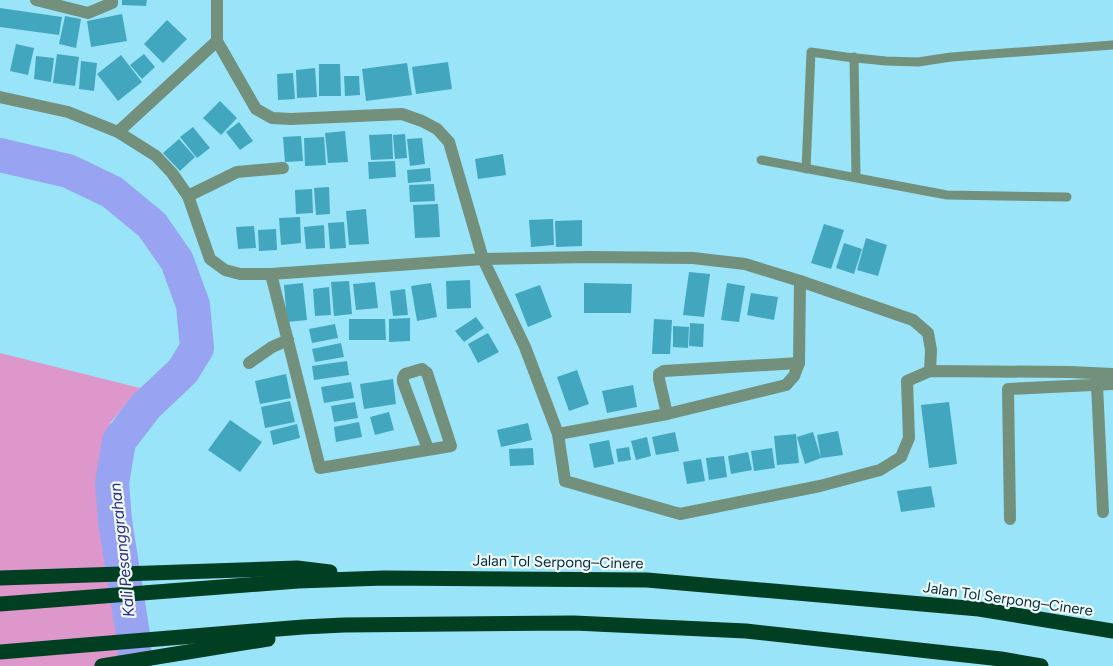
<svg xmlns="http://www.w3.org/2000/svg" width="1113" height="666" font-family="Figtree,sans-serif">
<rect width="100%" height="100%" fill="#99e4f8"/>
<polygon fill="#de97cb" points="0,353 140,388 110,423 103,517 123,666 0,666"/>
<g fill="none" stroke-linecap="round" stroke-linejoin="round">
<polyline stroke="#98a3f2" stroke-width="34" points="0,155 68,171 112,192 152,225 177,261 193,305 197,348 183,371 146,406 119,441 112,483 115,521 134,641 135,666"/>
</g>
<g fill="#42a6bf">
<polygon points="122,0 147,0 146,6 122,5"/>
<polygon points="0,8 62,17 59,35 0,27"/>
<polygon points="122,14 127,41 91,47 87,21"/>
<polygon points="65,16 81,19 76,48 59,44"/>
<polygon points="167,20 187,39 163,63 144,44"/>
<polygon points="16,44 34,48 28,75 10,71"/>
<polygon points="57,54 79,57 75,86 53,83"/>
<polygon points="144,54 155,67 142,79 130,65"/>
<polygon points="121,55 142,82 118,101 97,74"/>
<polygon points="36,56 54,58 51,82 34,79"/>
<polygon points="81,61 97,63 94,91 79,89"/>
<polygon points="448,62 452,89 416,94 412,67"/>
<polygon points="407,63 412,95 366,101 362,69"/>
<polygon points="319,64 340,64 341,96 319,96"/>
<polygon points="315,68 317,97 297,98 296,70"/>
<polygon points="293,73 295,99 278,100 277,74"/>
<polygon points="344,76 359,76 360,95 345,96"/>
<polygon points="220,101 237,118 221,135 203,118"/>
<polygon points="239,122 253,141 240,150 226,132"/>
<polygon points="193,127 210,148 197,158 180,137"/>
<polygon points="345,131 348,162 328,163 325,133"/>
<polygon points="392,134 393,159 371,160 369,135"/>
<polygon points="405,134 407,158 395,159 393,135"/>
<polygon points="301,136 303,161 285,162 283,137"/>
<polygon points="324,137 326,165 305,166 304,138"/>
<polygon points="422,138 425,164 410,166 407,139"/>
<polygon points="179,139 195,157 180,171 163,153"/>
<polygon points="503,154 506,175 478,179 475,159"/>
<polygon points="395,161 396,177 369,179 368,162"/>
<polygon points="430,168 431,181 408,183 407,170"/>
<polygon points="434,184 435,201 410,202 409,185"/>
<polygon points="329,187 330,214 316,215 314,188"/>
<polygon points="312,189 313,213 296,214 295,190"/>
<polygon points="438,204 440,237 415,238 413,205"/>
<polygon points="366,209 369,244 349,245 346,211"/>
<polygon points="300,217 301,243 281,245 279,218"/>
<polygon points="553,219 554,245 531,247 529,220"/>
<polygon points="582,220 582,246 556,247 555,221"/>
<polygon points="344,222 346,248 330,249 328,223"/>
<polygon points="824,224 844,230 831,269 811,263"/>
<polygon points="324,225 325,248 306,249 304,227"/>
<polygon points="254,226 256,248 238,249 236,227"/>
<polygon points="276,229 277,250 259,251 258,230"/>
<polygon points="866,238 887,245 878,276 857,270"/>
<polygon points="844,243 862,249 854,274 836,268"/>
<polygon points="689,272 710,274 704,317 683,315"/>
<polygon points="470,280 471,308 447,309 446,281"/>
<polygon points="349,281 352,314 334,316 331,282"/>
<polygon points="375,282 378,308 356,310 353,284"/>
<polygon points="303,283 307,320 287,322 284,285"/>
<polygon points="431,283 437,317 417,321 411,286"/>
<polygon points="584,283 632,284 631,313 584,313"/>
<polygon points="727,283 745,286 739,322 721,320"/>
<polygon points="540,285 552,317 528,327 515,294"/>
<polygon points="329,287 331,315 315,316 313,289"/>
<polygon points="405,289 408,315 393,316 390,291"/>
<polygon points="751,293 778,297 774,320 747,315"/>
<polygon points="476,317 484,328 464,342 455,331"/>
<polygon points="410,318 410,341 389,342 389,319"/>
<polygon points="349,319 385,319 386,340 349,340"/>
<polygon points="654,319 672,320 670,354 652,354"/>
<polygon points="690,323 704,324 703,347 689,346"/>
<polygon points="335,324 338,338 312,343 309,329"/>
<polygon points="673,326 689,327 688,348 673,347"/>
<polygon points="488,333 499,352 478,363 468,344"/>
<polygon points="341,343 344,357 315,362 312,349"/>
<polygon points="347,361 349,375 314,380 312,366"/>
<polygon points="577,370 589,404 569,411 557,377"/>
<polygon points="286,374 291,398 260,404 255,381"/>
<polygon points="393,379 396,404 364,409 360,384"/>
<polygon points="351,382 354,398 324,403 321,387"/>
<polygon points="633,385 637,407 607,413 602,391"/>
<polygon points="290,401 295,422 265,428 261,407"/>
<polygon points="355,402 358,418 334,422 331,406"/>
<polygon points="949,402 957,464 929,468 921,405"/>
<polygon points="389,412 394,430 375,435 370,417"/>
<polygon points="230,420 262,442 240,472 208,450"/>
<polygon points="359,422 362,437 336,442 334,427"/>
<polygon points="528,423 532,440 501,447 497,430"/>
<polygon points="297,424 300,438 273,445 270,431"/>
<polygon points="838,431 843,455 821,458 817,435"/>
<polygon points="675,432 679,451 656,455 652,437"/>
<polygon points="813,432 821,458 805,464 797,437"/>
<polygon points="796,434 799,463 777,465 774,436"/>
<polygon points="647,437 651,456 636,460 631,441"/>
<polygon points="609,440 614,464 594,468 589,444"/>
<polygon points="629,447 631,460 618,462 616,449"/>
<polygon points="533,448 534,465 510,466 509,449"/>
<polygon points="772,448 775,468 754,471 751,451"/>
<polygon points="748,452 752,470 731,474 728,456"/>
<polygon points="724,456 727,477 709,480 706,458"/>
<polygon points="701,459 705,481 687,484 683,462"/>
<polygon points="931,486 935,507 901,512 897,491"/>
</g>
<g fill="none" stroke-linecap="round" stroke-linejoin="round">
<g stroke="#73907d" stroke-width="9">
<polyline points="854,57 856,177"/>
<polyline points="761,160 947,195 1067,197"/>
<polyline points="806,169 811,52 846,57 886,61 918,62 951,57 1113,45"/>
</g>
<g stroke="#73907d" stroke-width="12">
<polyline points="36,0 88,13 112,3 112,0"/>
<polyline points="217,0 217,41 256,109 272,118 291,119 402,114 422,121 437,129 449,142 483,259 525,347 558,434 565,481 680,514 820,486 880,470 901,457 909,438 907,381 930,371 1070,372 1113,374"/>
<polyline points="0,97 68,112 118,132 156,156 172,173 188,196 210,259 225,270 240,274 271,274 483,259 590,257 693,258 745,264 800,281 913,320 928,333 931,350 930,371"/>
<polyline points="118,132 217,41"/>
<polyline points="188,196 237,172 283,168"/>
<polyline points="271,274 320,468 451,446 427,373 422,369 405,374 403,378 403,382 428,449"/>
<polyline points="249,363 272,347 288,340"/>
<polyline points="1097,385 1103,512"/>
<polyline points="667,414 659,379 659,374 664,371 799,363"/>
<polyline points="558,434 667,414 786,385 794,376 799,363 800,281"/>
<polyline points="1010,519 1008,389 1113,384"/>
</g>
<g stroke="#003f22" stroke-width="15">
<polyline points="0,578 297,568 330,572"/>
<polyline points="0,604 298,581 384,578 647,580 979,609 1113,631"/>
<polyline points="0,652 303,627 344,625 574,623 746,631 1001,659 1041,666"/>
<polyline points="102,666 268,639"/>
</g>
</g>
<g text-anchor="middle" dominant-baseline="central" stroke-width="4.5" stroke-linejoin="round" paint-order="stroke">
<g font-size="15" fill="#002d37" stroke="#f0f9fb">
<text transform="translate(558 562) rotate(1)">Jalan Tol Serpong–Cinere</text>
<text transform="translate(1008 599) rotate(8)">Jalan Tol Serpong–Cinere</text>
</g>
<g font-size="16" font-style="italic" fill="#2c2a83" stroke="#f0f9fb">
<text transform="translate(122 550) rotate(-96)">Kali Pesanggrahan</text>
</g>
</g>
</svg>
